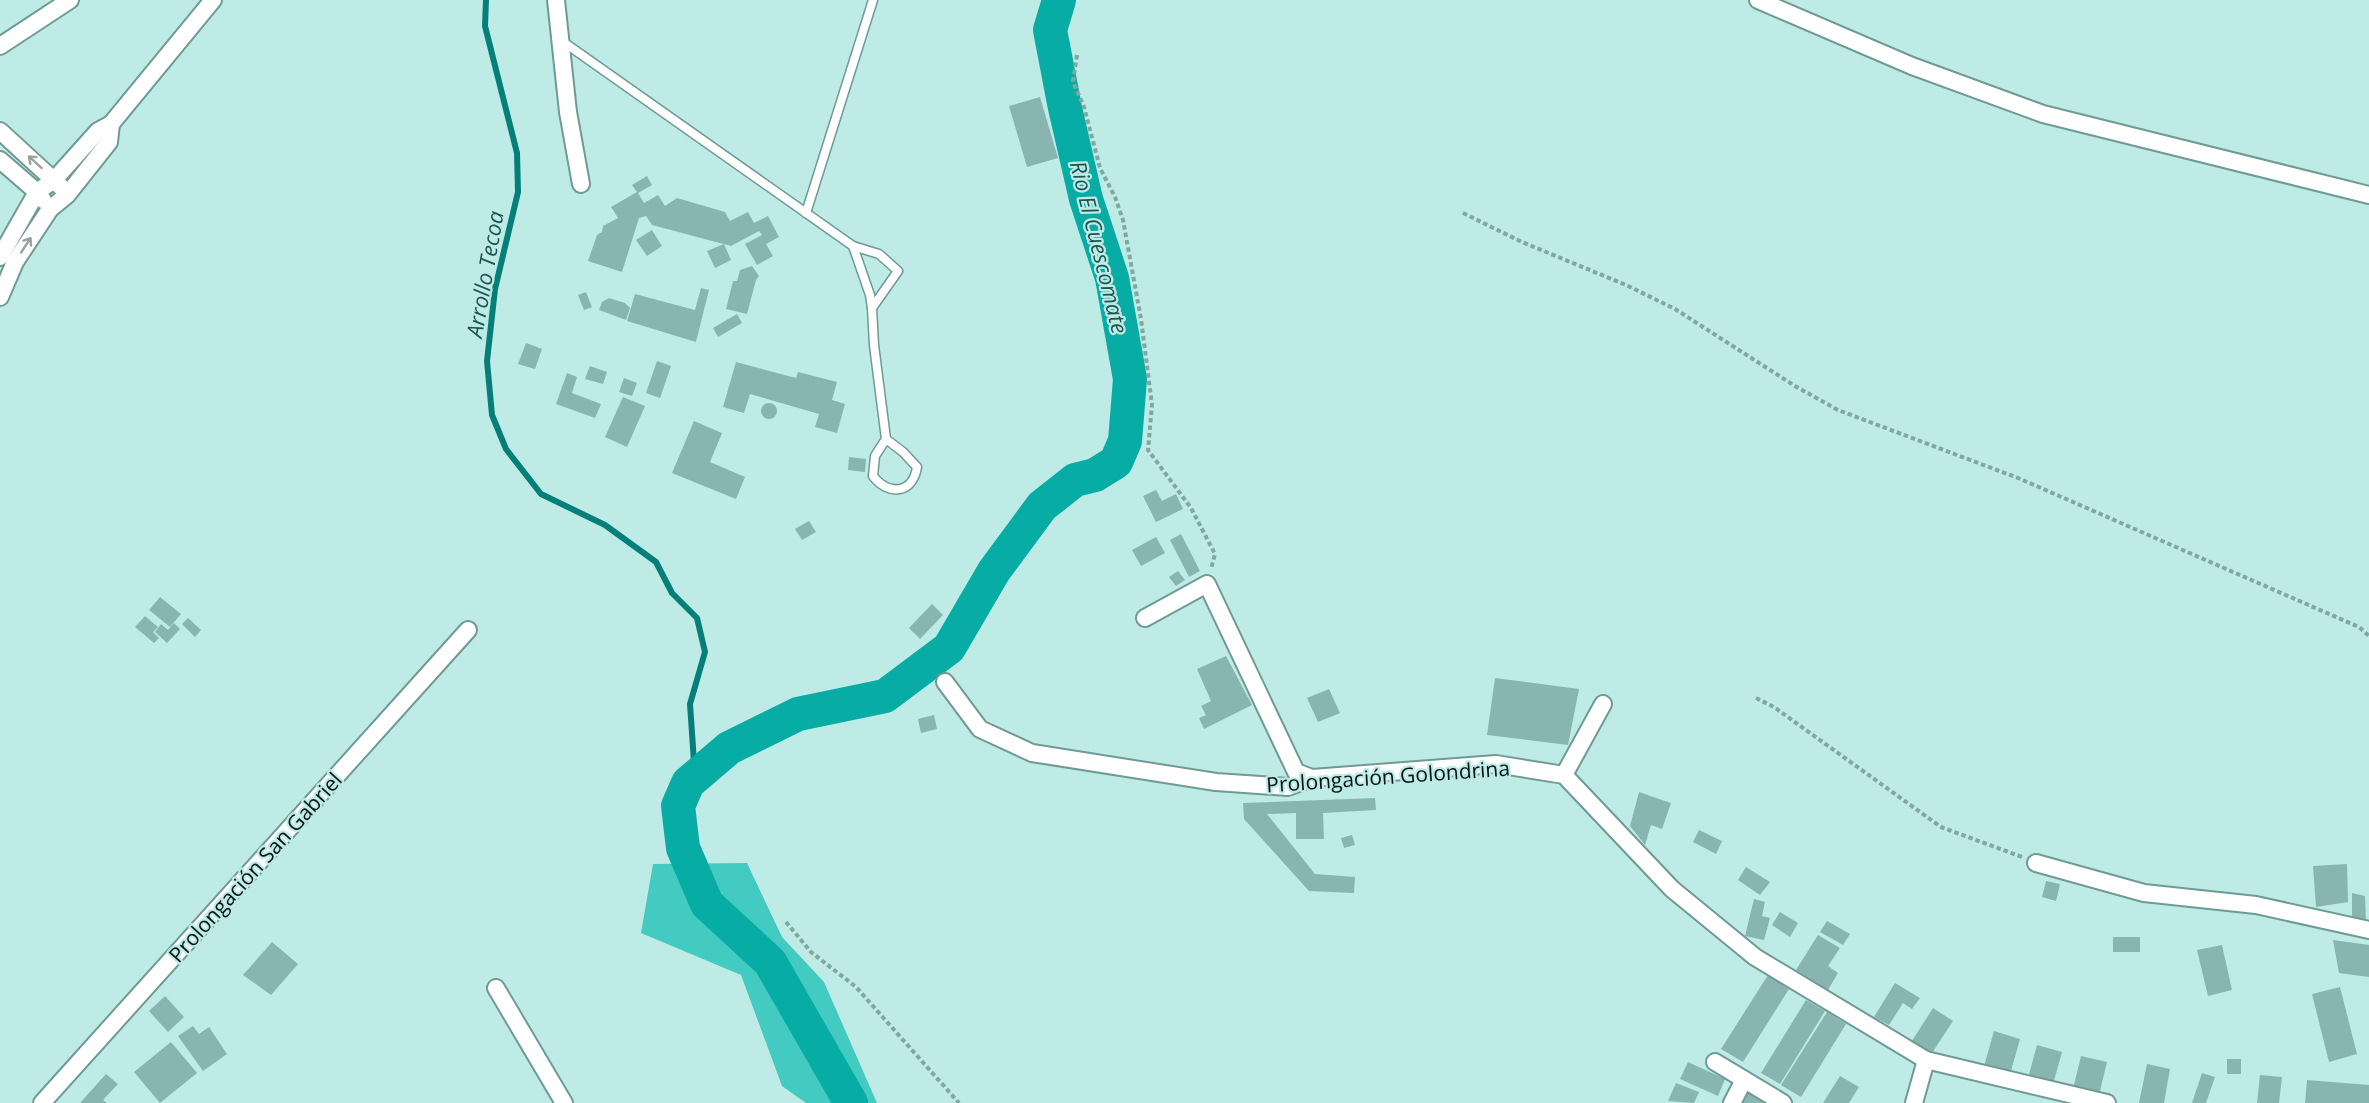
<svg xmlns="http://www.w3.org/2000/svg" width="2369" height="1103" font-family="'Open Sans',sans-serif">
<rect width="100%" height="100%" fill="#beebe6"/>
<polygon fill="#43cac1" points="747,863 782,937 824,982 877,1103 806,1103 782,1086 741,975 641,933 653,864"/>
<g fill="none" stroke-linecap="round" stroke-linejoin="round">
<polyline stroke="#067f79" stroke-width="6" points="486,0 485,26 517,153 518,192 495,289 487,361 492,415 506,449 541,494 605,525 656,562 672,593 697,618 705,652 690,704 694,762 688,783"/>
<polyline stroke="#07aca4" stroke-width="34" points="851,1103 770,962 707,904 683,848 678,806 688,783 729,748 798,714 885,696 949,648 994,571 1042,506 1075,480 1095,475 1116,462 1125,441 1130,379 1112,278 1086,199 1065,108 1050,30 1059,0"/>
</g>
<g fill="#89b5b1">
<polygon points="1040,97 1058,158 1027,167 1009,106"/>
<polygon points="647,176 652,185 638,193 644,203 658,195 665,206 677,198 725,212 730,221 748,212 754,223 768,216 779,237 766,244 773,256 757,265 745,244 762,235 759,231 731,246 652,225 646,216 639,218 622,272 588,261 597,235 602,232 603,226 618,218 611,207 637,192 632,185"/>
<polygon points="652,230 662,246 647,256 636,240"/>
<polygon points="724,244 731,260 715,268 707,251"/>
<polygon points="752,266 759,276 756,280 747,314 726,309 733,281 737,281 740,270"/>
<polygon points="701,288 709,290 696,342 627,321 635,294 695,310"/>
<polygon points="586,292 592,307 584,310 578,295"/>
<polygon points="609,298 625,303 630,308 626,320 599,310 602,302"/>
<polygon points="737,314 742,323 718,337 713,328"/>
<polygon points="526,343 542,349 535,369 518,364"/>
<polygon points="657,361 671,366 660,398 646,393"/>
<polygon points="736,362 796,378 798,372 837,382 832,400 845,404 837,433 815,427 819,414 750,394 744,413 723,407"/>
<polygon points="590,366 607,372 603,384 585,379"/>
<polygon points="567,373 577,377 572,393 601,404 595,418 556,404"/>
<polygon points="624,378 637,383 632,396 619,392"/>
<polygon points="623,397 645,406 627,447 605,437"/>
<circle cx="769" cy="411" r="8"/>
<polygon points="694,421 722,433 710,462 745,477 736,499 672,473"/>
<polygon points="849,457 866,459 865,472 848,470"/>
<polygon points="1156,490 1162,501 1176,494 1183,509 1156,522 1143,496"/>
<polygon points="809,521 816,532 802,540 795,529"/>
<polygon points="1181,534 1200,571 1189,577 1170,540"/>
<polygon points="1156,537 1165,553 1141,566 1132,550"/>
<polygon points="1178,571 1185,580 1176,586 1169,577"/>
<polygon points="160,597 181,614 170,627 149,610"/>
<polygon points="932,604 943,615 920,639 909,628"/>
<polygon points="145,616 158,627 153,632 159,638 154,643 135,627"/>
<polygon points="188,618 201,630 195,637 182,624"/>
<polygon points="174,623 180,629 167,643 155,632 161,624 168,630"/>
<polygon points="1226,656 1252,705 1204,729 1199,718 1206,715 1201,706 1211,701 1197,669"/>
<polygon points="1495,678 1579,689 1568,745 1487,735"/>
<polygon points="1329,689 1340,713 1318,722 1307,698"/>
<polygon points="934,715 937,729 921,733 918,719"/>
<polygon points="1639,792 1671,803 1662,829 1651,825 1645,845 1630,826"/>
<polygon points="1375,798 1376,810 1323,813 1324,839 1296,839 1296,813 1267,814 1315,874 1355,877 1354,893 1309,891 1244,819 1243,803"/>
<polygon points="1699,830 1722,841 1716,854 1693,842"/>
<polygon points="1352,835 1355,845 1344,848 1341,838"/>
<polygon points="2347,864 2348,902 2316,907 2313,866"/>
<polygon points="1746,867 1770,882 1760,895 1738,880"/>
<polygon points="2046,881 2060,884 2056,901 2042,897"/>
<polygon points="2352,893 2365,896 2366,922 2352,920"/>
<polygon points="1754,899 1765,902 1762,916 1770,918 1764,940 1745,936"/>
<polygon points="1780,912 1798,923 1790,937 1772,925"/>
<polygon points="1827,921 1850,934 1843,945 1820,932"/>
<polygon points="1818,935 1840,948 1828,966 1838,973 1828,990 1796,970"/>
<rect x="2113" y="937" width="27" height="15"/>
<polygon points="2333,940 2369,945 2369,977 2339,973"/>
<polygon points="272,942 298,964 271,995 243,975"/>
<polygon points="2222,945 2232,990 2208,996 2197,950"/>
<polygon points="1768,975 1789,989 1743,1062 1721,1049"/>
<polygon points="1895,983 1920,998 1912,1009 1903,1003 1889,1025 1874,1017"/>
<polygon points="2340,987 2357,1054 2329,1062 2312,994"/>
<polygon points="165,996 184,1017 168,1032 149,1011"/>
<polygon points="1806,1000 1825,1011 1780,1084 1761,1073"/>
<polygon points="1933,1008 1953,1021 1930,1056 1910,1044"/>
<polygon points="1827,1012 1846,1024 1801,1097 1781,1085"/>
<polygon points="193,1026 199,1034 209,1027 227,1054 203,1071 178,1036"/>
<polygon points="1994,1031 2020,1039 2009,1078 1983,1070"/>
<polygon points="171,1042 197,1073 160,1103 134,1072"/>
<polygon points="2037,1045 2062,1052 2052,1088 2027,1082"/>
<polygon points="2081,1056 2107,1062 2098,1099 2072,1093"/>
<rect x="2227" y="1059" width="14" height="15"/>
<polygon points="1688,1062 1725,1079 1718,1096 1680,1079"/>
<polygon points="2147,1064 2170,1069 2164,1103 2139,1103"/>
<polygon points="2202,1073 2215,1077 2206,1103 2192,1103"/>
<polygon points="106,1074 118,1084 103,1100 107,1103 80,1103"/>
<polygon points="2260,1075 2282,1077 2279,1103 2257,1103"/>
<polygon points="1840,1076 1859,1087 1849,1103 1823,1103"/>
<polygon points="2307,1080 2369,1085 2369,1103 2305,1103"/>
<polygon points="1676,1083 1699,1092 1694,1103 1668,1101"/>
<polygon points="1748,1093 1767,1103 1742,1103"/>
</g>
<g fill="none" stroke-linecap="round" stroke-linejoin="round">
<defs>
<g id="lane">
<path d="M 562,41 L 853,246 L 879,254 L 898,271 L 872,308 L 874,345 L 886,439 L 875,456 L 873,476 C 888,496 913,494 917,467 L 903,452 L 886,439"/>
<polyline points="806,213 873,0"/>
<polyline points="853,246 870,295 872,308"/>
</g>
<g id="street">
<polyline points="556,0 568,112 581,184"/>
<polyline points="1758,0 1912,66 2043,114 2369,195"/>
<polyline points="0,46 70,0"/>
<polyline points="0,131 61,187"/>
<polyline points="0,160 37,192 43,200"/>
<polyline points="0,257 37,192 54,180 98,131 111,124 213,0"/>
<polyline points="0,297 15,262 50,209 67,195 109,142 111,124"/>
<polyline points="1145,618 1207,584 1296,772 1312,778"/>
<polyline points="945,682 980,729 1032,753 1216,782 1288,787 1312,778 1496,764 1564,775 1672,889 1755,957 1926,1060 2107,1103"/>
<polyline points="1564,775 1603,704"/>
<polyline points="2036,863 2144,893 2256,905 2369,930"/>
<polyline points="496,988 564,1103"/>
<polyline points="1715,1062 1783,1103"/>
<polyline points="42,1103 468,630"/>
<polyline points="1732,1103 1744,1080"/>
<polyline points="1914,1103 1926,1060"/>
</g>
</defs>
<use href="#lane" stroke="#6f9a96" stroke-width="11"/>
<use href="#street" stroke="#6f9a96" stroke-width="20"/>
<g stroke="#82a6a2" stroke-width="4" stroke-dasharray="4.5 3" stroke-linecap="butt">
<polyline points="1077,55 1073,82 1084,107 1100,168 1115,197 1123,220 1141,319 1152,405 1148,450 1191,508 1215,554 1211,569"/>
<polyline points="1463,213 1522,242 1626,285 1675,309 1795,386 1838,410 2018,478 2359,627 2369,636"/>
<polyline points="1756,698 1774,707 1941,827 2022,857"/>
<polyline points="786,922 811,952 856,987 959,1103"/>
</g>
<use href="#lane" stroke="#fff" stroke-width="8"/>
<use href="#street" stroke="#fff" stroke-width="16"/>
</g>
<defs><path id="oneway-shaft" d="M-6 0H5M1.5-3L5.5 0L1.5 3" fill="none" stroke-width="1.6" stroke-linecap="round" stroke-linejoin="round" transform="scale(1.5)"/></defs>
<g stroke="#9ba1a1">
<use href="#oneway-shaft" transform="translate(35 162) rotate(-138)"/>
<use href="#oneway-shaft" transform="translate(26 245) rotate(-57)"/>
</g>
<g text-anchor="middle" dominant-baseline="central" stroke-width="4.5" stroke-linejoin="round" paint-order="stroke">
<g font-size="21" fill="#051514" stroke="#beebe6">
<text transform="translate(1388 776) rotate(-4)">Prolongación Golondrina</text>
<text transform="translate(255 867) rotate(-48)">Prolongación San Gabriel</text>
</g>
<g font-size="22" font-style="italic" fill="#1b5450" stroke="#beebe6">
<text transform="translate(1100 247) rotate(76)">Rio El Cuescomate</text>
<text transform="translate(484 274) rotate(-80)">Arrollo Tecoa</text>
</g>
</g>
</svg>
